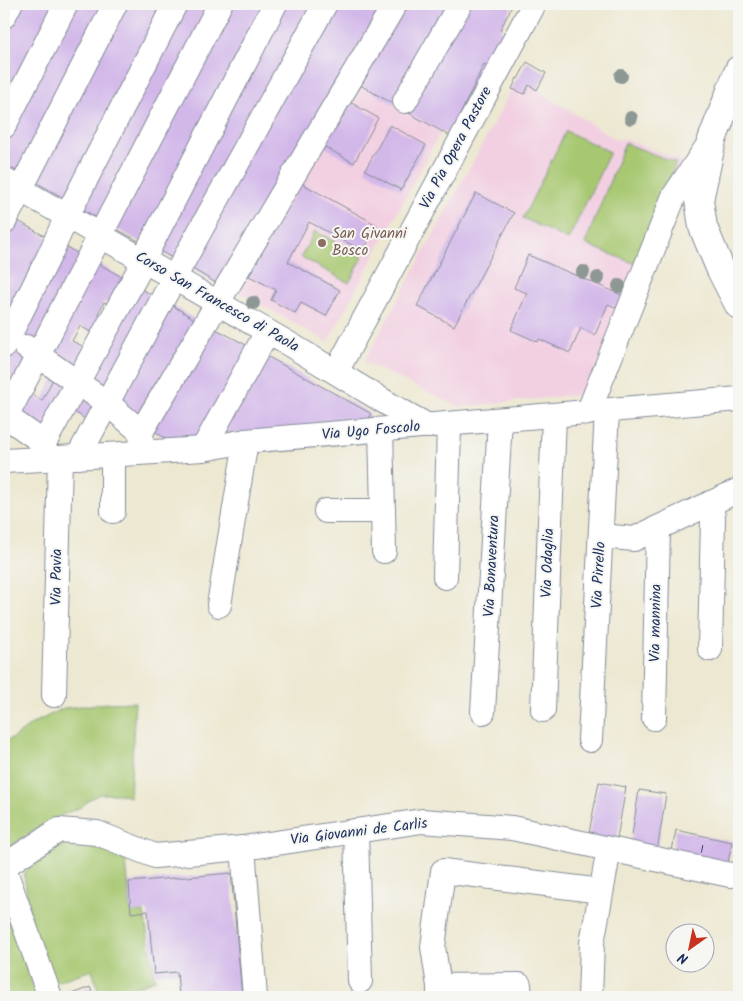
<svg xmlns="http://www.w3.org/2000/svg" width="743" height="1001" font-family="Kalam,sans-serif">
<rect width="100%" height="100%" fill="#f6f6f2"/>
<filter id="ink" filterUnits="userSpaceOnUse"><feTurbulence type="fractalNoise" baseFrequency=".02" numOctaves="2"/><feDisplacementMap in="SourceGraphic" scale="10" xChannelSelector="R" yChannelSelector="G"/><feConvolveMatrix kernelMatrix="1 2 1 2 8 2 1 2 1" color-interpolation-filters="sRGB"/></filter>
<filter id="wash" filterUnits="userSpaceOnUse"><feTurbulence type="fractalNoise" baseFrequency=".0096" numOctaves="4" result="noise"/><feDisplacementMap in="SourceGraphic" scale="20" xChannelSelector="R" yChannelSelector="G"/><feGaussianBlur stdDeviation="1.12" result="paint"/><feColorMatrix in="noise" values="0 0 0 0 0 0 0 0 0 0 0 0 0 0 0 0 0 1.4 0 .05"/><feComposite in="paint" operator="in"/></filter>
<g filter="url(#wash)">
<rect width="100%" height="100%" fill="#ede8d1"/>
<g fill="#f2d0e2">
<polygon points="517,78 617,140 625,139 681,160 619,309 586,394 459,407 364,362 468,171 512,89"/>
<polygon points="354,82 441,131 328,342 237,291"/>
</g>
<g fill="#a7c871" stroke="#617c68">
<polygon points="566,131 610,152 568,240 523,218"/>
<polygon points="625,143 676,163 636,264 585,244"/>
<polygon points="315,231 363,257 349,283 301,257"/>
<polygon points="135,702 130,797 120,794 100,794 90,799 81,807 51,820 4,850 4,741 13,738 32,724 64,708 108,703"/>
<polygon points="70,840 110,847 119,853 126,862 131,912 144,912 155,980 129,989 100,996 92,970 52,983 32,926 24,875 32,861 49,846"/>
<polygon points="4,904 9,921 37,997 4,997"/>
</g>
<g id="blocks">
<g fill="#d2b7e9">
<polygon points="17,4 60,4 4,115 4,29"/>
<polygon points="73,4 111,4 23,175 4,164 4,140"/>
<polygon points="120,4 171,4 69,201 32,180"/>
<polygon points="181,4 217,4 104,222 77,206"/>
<polygon points="225,4 270,4 144,244 111,226"/>
<polygon points="281,4 320,4 178,261 154,248"/>
<polygon points="332,4 389,4 221,286 186,265"/>
<polygon points="406,4 455,4 395,105 360,85"/>
<polygon points="467,4 513,4 500,30 505,33 488,66 484,64 450,136 407,112"/>
<polygon points="527,62 546,73 537,90 529,85 525,94 512,89 517,78 518,79"/>
<polygon points="348,101 378,118 354,163 323,146"/>
<polygon points="390,125 426,145 401,190 365,170"/>
<polygon points="301,183 377,225 363,251 309,222 288,262 340,290 326,316 301,303 295,313 271,300 276,290 249,276"/>
<polygon points="476,193 514,213 454,326 417,306"/>
<polygon points="11,217 48,238 4,327 4,231"/>
<polygon points="61,244 84,257 38,350 15,335"/>
<polygon points="528,255 624,296 619,309 608,304 595,335 581,328 570,353 539,339 538,342 511,330 527,293 514,288"/>
<polygon points="92,260 127,280 112,306 104,302 98,314 104,318 96,335 80,326 72,341 91,350 78,376 44,353"/>
<polygon points="134,285 159,299 106,397 84,381"/>
<polygon points="167,302 199,322 144,420 114,400"/>
<polygon points="210,326 252,348 201,442 173,443 151,429"/>
<polygon points="11,344 32,358 4,408 4,360"/>
<polygon points="263,354 370,413 370,421 218,435"/>
<polygon points="55,375 71,385 43,436 10,417 31,393 42,401"/>
<polygon points="78,390 101,404 91,423 69,408"/>
<polygon points="599,782 626,787 616,844 588,838"/>
<polygon points="639,790 666,794 657,852 630,848"/>
<polygon points="676,830 732,842 727,868 671,856"/>
<polygon points="231,873 242,996 230,997 179,997 177,972 154,974 148,911 131,913 129,882"/>
<polygon points="90,987 94,997 70,997 69,995"/>
<polygon points="123,992 125,997 111,997"/>
</g>
</g>
</g>
<g filter="url(#ink)">
<use href="#blocks" fill-opacity="0" stroke="#848c98" stroke-width="1"/>
<g fill="none" stroke-linecap="round" stroke-linejoin="round">
<defs>
<g id="minor">
<polyline points="4,16 10,4"/>
<polyline points="405,101 460,4"/>
<polyline points="4,126 66,4"/>
<polyline points="4,180 289,344 390,405 428,426"/>
<polyline points="4,222 115,4"/>
<polyline points="4,346 50,254 67,216 175,4"/>
<polyline points="26,347 107,403 141,432 142,448"/>
<polyline points="336,372 534,4"/>
<polyline points="588,413 674,196 709,144"/>
<polyline points="4,415 44,443"/>
<polyline points="4,421 220,4"/>
<polyline points="381,430 384,551"/>
<polyline points="141,432 395,4"/>
<polyline points="203,449 267,332"/>
<polyline points="113,455 113,511"/>
<polyline points="78,457 174,278 325,4"/>
<polyline points="42,459 44,443 144,261 150,246 275,4"/>
<polyline points="4,461 42,459 203,449 246,441 739,399"/>
<polyline points="326,511 383,511"/>
<polyline points="601,536 634,539 739,490"/>
<polyline points="445,577 449,425"/>
<polyline points="219,605 246,441"/>
<polyline points="710,649 713,518 711,503"/>
<polyline points="54,695 60,458"/>
<polyline points="543,710 554,416"/>
<polyline points="483,712 500,420"/>
<polyline points="654,718 658,528"/>
<polyline points="590,740 607,411"/>
<polyline points="356,831 360,981"/>
<polyline points="243,848 255,997"/>
<polyline points="4,866 59,830 97,833 155,856 243,848 422,821 512,828 730,875 739,874"/>
<polyline points="4,868 50,997"/>
<polyline points="439,986 519,985 520,997"/>
<polyline points="439,997 439,986 433,947 443,871 601,891"/>
<polyline points="590,997 592,943 609,849"/>
</g>
<polyline id="major" points="739,70 712,140 699,200 703,227 720,268 739,305"/>
</defs>
<use href="#minor" stroke="#848c98" stroke-width="26"/>
<use href="#major" stroke="#848c98" stroke-width="30"/>
<use href="#minor" stroke="#fff" stroke-width="24"/>
<use href="#major" stroke="#fff" stroke-width="28"/>
</g>
<g fill="#8d9794">
<circle cx="621" cy="76" r="7"/>
<circle cx="631" cy="118" r="7"/>
<circle cx="583" cy="272" r="7"/>
<circle cx="598" cy="278" r="7"/>
<circle cx="619" cy="286" r="7"/>
<circle cx="253" cy="303" r="7"/>
</g>
</g>
<circle fill="#8d6e63" stroke="#f6f6f2" stroke-width="2" cx="322" cy="243" r="5"/>
<g text-anchor="middle" dominant-baseline="central" stroke-width="4" stroke-linejoin="round" paint-order="stroke">
<g font-size="12" fill="#495181">
<text x="702" y="849">1</text>
</g>
<g font-size="15" fill="#1b2f5e" stroke="#f6f6f2">
<text transform="translate(456 148) rotate(-62)">Via Pia Opera Pastore</text>
<text transform="translate(217 302) rotate(30)">Corso San Francesco di Paola</text>
<text transform="translate(371 431) rotate(-5)">Via Ugo Foscolo</text>
<text transform="translate(548 563) rotate(-88)">Via Odaglia</text>
<text transform="translate(492 566) rotate(-87)">Via Bonaventura</text>
<text transform="translate(599 575) rotate(-87)">Via Pirrello</text>
<text transform="translate(57 577) rotate(-89)">Via Pavia</text>
<text transform="translate(656 623) rotate(-89)">Via mannina</text>
<text transform="translate(359 832) rotate(-7)">Via Giovanni de Carlis</text>
</g>
<g font-size="15" fill="#785e54" stroke="#f6f6f2" text-anchor="start">
<text x="332" y="234">San Givanni<tspan x="332" dy="17">Bosco</tspan></text>
</g>
</g>
<rect width="743" height="1001" fill="none" stroke="#f6f6f2" stroke-width="20"/>
<g transform="translate(690 948) rotate(213)"><circle r="24" fill="#f6f6f2" stroke="#9ea6b7"/>
<path d="M0-4L9 19L0 12L-9 19Z" fill="#c8321e"/>
<text y="-8" font-size="14" font-weight="bold" text-anchor="middle" fill="#1b2f5e">N</text>
</g>
</svg>
